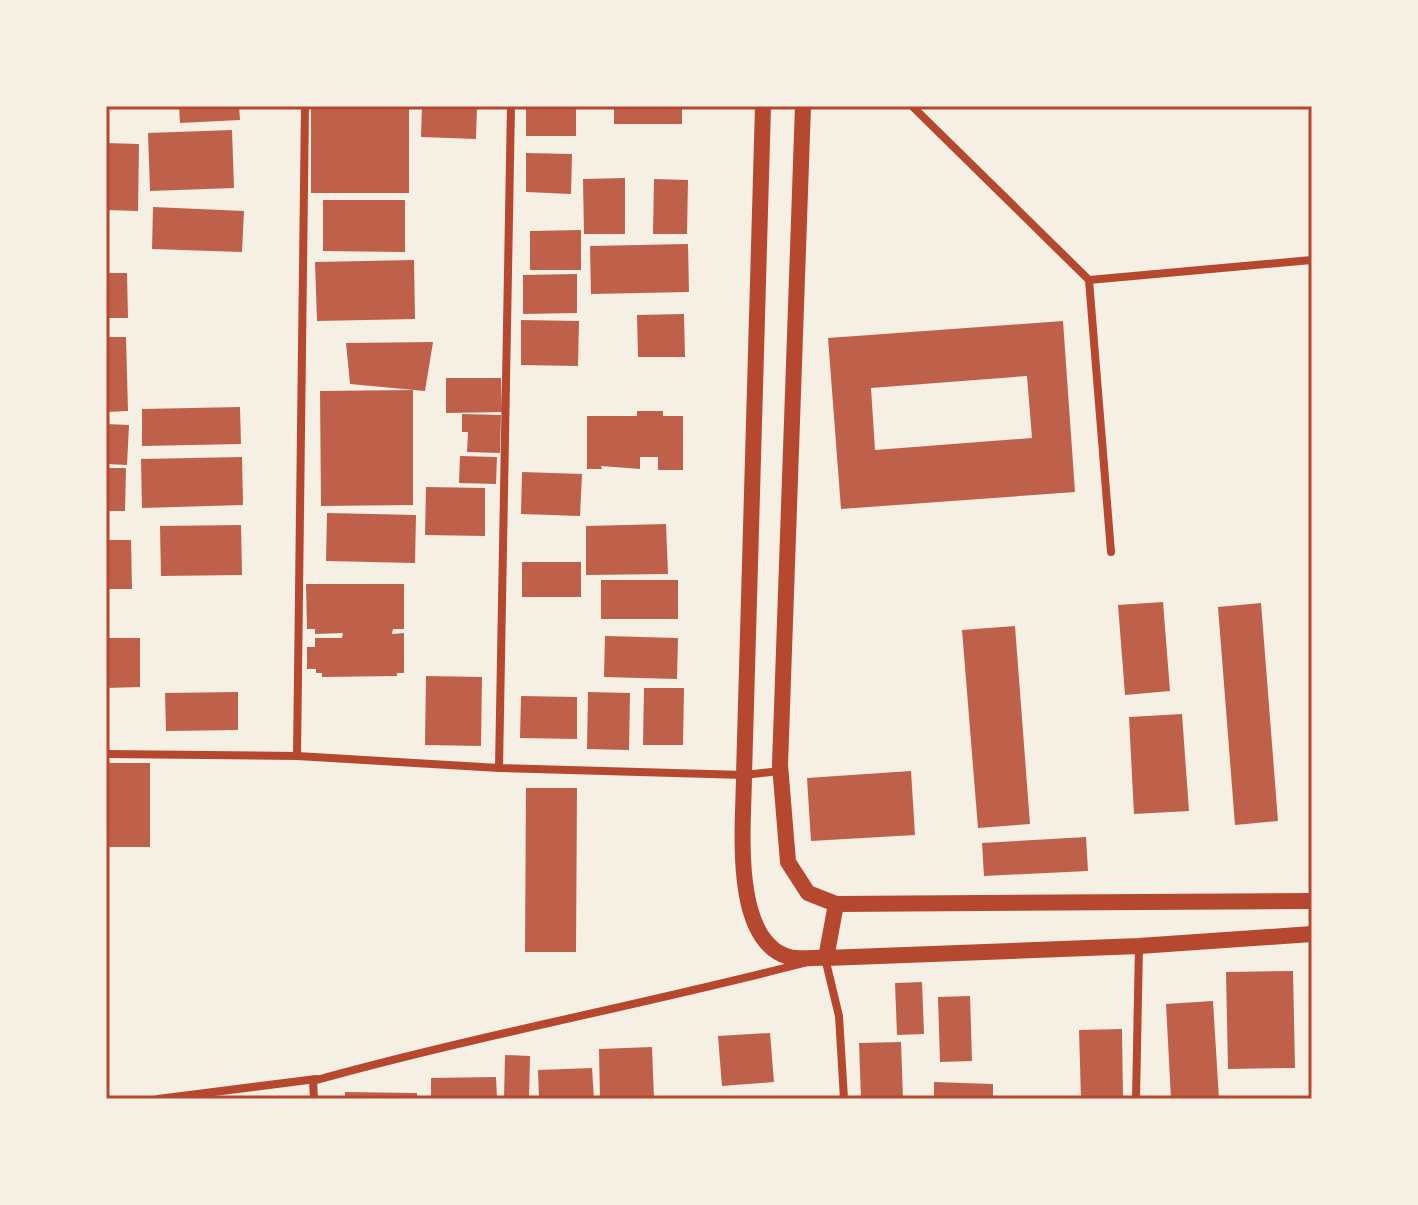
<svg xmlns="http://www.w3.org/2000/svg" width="1418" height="1205" font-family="Spectral,serif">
<rect width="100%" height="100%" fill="#f6efe4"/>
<g fill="#bf614a" fill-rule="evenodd">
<polygon points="179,106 239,106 240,120 180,123"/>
<rect x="311" y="106" width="98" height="87"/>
<polygon points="422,106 477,106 476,139 421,137"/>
<rect x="526" y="106" width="50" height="30"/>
<rect x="614" y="106" width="68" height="18"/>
<polygon points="232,130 234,188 150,191 148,133"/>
<polygon points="106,143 139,144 138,211 106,210"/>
<polygon points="526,153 572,154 571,194 526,192"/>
<polygon points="625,178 625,234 584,234 583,179"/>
<polygon points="654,179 688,180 687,234 653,234"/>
<polygon points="323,200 405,200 405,252 323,251"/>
<polygon points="153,207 244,211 242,252 152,249"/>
<polygon points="581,230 581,270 530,270 530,231"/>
<polygon points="688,244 689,292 591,294 590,246"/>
<polygon points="414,260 415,319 317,321 315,262"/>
<polygon points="106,273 127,273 128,318 106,318"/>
<polygon points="577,274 577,313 523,314 523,275"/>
<polygon points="684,314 685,357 638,357 637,315"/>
<polygon points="521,320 579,321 578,366 521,365"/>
<path d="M 1063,321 L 1075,492 L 841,509 L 828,338 ZM 1027,376 L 1032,438 L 875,450 L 871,388 Z"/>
<polygon points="106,337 126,337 128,411 106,412"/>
<polygon points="433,342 425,391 350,384 346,343"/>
<polygon points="446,378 501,378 502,412 446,413"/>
<polygon points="413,390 413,505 321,506 320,391"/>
<polygon points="240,407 241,444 142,446 142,409"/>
<polygon points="637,411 663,411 663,416 683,416 683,470 658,470 658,457 640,457 640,469 601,466 602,469 587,469 587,416 637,416"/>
<polygon points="462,414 501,415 500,453 467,452 468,432 462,432"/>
<polygon points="106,424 129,425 127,465 106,464"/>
<polygon points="460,456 497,457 496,484 459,483"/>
<polygon points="242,457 243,505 142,508 141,459"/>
<polygon points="106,468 126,468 125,511 106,511"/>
<polygon points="522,472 582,474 580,516 521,514"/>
<polygon points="426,487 485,488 485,536 425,535"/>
<polygon points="327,513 416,515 415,563 326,561"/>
<polygon points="666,524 668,574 586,575 586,526"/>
<polygon points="241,525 242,575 161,576 160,526"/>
<polygon points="106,540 131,540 132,589 106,589"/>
<rect x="522" y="562" width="59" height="35"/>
<rect x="601" y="580" width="77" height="39"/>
<polygon points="306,584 404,584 404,629 393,629 392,634 404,633 404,673 397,673 397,676 322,677 322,673 316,673 316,669 307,669 307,647 315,647 315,638 342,638 343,633 315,634 315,629 307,629"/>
<polygon points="1163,602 1170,691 1125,695 1118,605"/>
<polygon points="1261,603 1278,821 1235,825 1218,607"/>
<polygon points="1015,626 1030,824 978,828 962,630"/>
<polygon points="605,636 678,638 677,679 604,677"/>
<polygon points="106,638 140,638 140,687 106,688"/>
<polygon points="426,676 482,677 481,746 425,745"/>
<polygon points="644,688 684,688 683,745 643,745"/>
<polygon points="238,692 238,730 166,731 165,693"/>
<polygon points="588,692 630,693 629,750 587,749"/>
<polygon points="521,696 577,697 577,739 520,738"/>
<polygon points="1182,714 1189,811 1134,814 1129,717"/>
<rect x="106" y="763" width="44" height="84"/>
<polygon points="911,771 915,835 811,841 807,778"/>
<polygon points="526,788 577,788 576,952 525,952"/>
<polygon points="1086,837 1088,871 984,876 982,843"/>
<polygon points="1293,971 1295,1068 1228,1069 1226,972"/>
<polygon points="922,982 924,1034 897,1035 895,983"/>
<polygon points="970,996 972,1061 940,1062 938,997"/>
<polygon points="1213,1001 1219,1099 1171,1099 1166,1004"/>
<polygon points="1122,1029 1123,1099 1081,1099 1079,1030"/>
<polygon points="770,1033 774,1082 722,1086 718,1036"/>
<polygon points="901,1042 903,1099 861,1099 859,1043"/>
<polygon points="652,1047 654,1099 600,1099 599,1049"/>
<polygon points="505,1055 530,1056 529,1099 504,1099"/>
<polygon points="592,1068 594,1099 539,1099 538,1070"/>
<polygon points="496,1077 497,1099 431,1099 431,1078"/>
<polygon points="934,1082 993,1084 993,1099 934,1099"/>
<polygon points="345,1092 417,1093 417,1099 345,1099"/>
</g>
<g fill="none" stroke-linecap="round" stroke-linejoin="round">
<g stroke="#b5482f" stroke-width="8">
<polyline points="912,106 1089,280"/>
<polyline points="1111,552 1089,280 1312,260"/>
<polyline points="106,754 297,756 499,768 744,775 780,771"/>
<polyline points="297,756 305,106"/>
<polyline points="499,768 511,106"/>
<polyline points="825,958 839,1016 844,1099"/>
<polyline points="158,1099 316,1079"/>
<path d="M 314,1099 L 313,1081 C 475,1036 641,1005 804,963"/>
<polyline points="1136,1099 1139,946"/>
</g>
<g stroke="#b5482f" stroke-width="16">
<path d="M 763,106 L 744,775 C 744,822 730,940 789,957 C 800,960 815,957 826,958 L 1139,946 L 1312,934"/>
<polyline points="803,106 780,765 788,862 808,893 836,904 1312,901"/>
<polyline points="826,958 836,904"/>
</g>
</g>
<rect width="1418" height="1205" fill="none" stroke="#f6efe4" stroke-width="216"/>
<rect x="108" y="108" width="1202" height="989" fill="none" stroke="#b5482f" stroke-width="3"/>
</svg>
